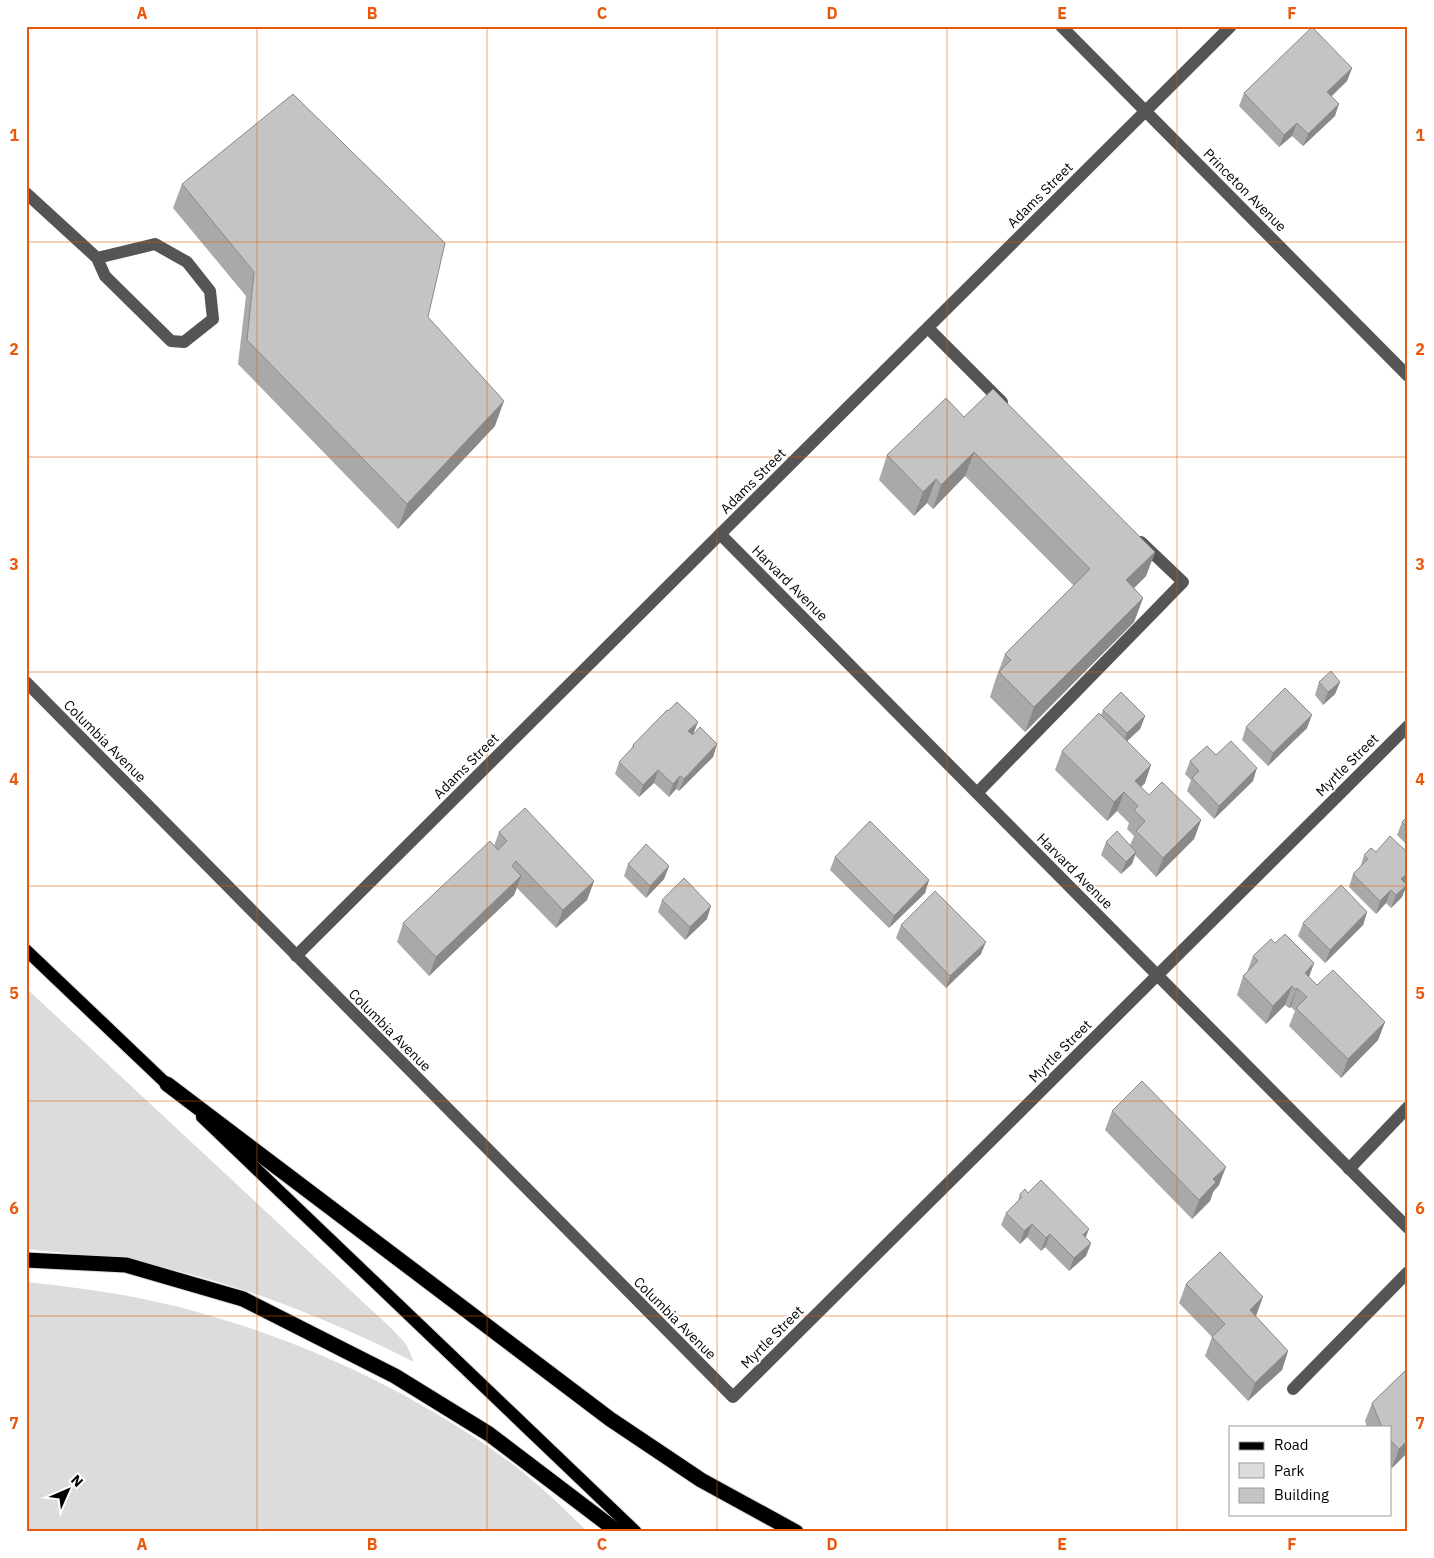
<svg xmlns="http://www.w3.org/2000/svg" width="1434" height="1558" font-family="'IBM Plex Sans',sans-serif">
<rect width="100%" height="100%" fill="#fff"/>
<g fill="#dcdcdc">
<path d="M 26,988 L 392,1329 L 406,1344 L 414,1362 C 337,1323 257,1290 173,1270 C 125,1259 75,1254 26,1249 Z"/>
<path d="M 26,1282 C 83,1288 142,1296 197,1312 C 310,1343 421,1396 515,1466 C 541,1486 564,1509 588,1532 L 26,1532 Z"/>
</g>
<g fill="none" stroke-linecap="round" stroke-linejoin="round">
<defs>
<g id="major">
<polyline points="26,950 173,1090"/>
<polyline points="202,1117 636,1532"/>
</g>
<g id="highway">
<polyline points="167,1084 610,1419 701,1480 796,1532"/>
<polyline points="26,1260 126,1265 243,1299 395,1376 489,1434 618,1532"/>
</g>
</defs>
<use href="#major" stroke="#dbdbdb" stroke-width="14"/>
<use href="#highway" stroke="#dbdbdb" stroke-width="17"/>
<g stroke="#555" stroke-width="12">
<polyline points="1061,26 1408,376"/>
<polyline points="26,193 97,258 155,244 187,262 210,291 213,319 184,342 171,341 105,276 97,258"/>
<polyline points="928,328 1002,402"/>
<polyline points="720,534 1408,1228"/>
<polyline points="26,682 733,1397 1408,726"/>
<polyline points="977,793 1183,582 1141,542"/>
<polyline points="296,956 1231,26"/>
<polyline points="1349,1169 1408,1107"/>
<polyline points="1293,1389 1408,1272"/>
</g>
<use href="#major" stroke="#000" stroke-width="12"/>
<use href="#highway" stroke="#000" stroke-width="15"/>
</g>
<g fill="#a9a9a9">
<polygon points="1352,68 1347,81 1332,96 1335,116 1303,146 1292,136 1279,147 1239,106 1244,93"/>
<polygon points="182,184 428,317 495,426 398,529 238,364 246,296 173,208"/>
<polygon points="964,417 1155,552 1146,576 1134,588 1143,598 1134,622 1025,732 990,697 996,678 1005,654 1074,586 965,476 933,509 927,503 914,516 879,480 887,455"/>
<polygon points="1319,682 1340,682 1335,694 1323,705 1315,695"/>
<polygon points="1103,710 1145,716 1140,729 1127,741 1145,783 1141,787 1149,795 1201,820 1194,839 1156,877 1135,855 1132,864 1121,874 1101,855 1106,842 1130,845 1134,836 1127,829 1129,823 1117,811 1107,821 1055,770 1062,751 1101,715"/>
<polygon points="1246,727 1307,728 1268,766 1242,740"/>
<polygon points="693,734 717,744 713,757 679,791 676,789 669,797 654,783 639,797 615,774 619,762 631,750 633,745"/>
<polygon points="1216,755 1253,781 1214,819 1187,791 1191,780 1185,774 1190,761"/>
<polygon points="1408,816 1408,846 1397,835 1402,822"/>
<polygon points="499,832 594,881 587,900 556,928 517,888 514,895 429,976 397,942 403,923 494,846"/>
<polygon points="1376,852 1408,853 1408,881 1405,883 1402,897 1391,908 1386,903 1376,914 1349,887 1353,874 1360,868 1364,855"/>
<polygon points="835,857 929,880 925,893 889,928 830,870"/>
<polygon points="628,864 669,866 664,879 646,898 624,876"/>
<polygon points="662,900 707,919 685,940 658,912"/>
<polygon points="1367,912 1363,925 1325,963 1298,936 1303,923"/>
<polygon points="901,925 981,954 946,988 896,938"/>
<polygon points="1275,943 1314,963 1309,977 1317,985 1385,1022 1378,1040 1341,1078 1289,1026 1295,1011 1291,1007 1289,1008 1285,1005 1266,1024 1237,995 1243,976 1247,972 1253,956"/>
<polygon points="1112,1111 1219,1185 1213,1192 1210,1201 1192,1219 1105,1130"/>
<polygon points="1028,1193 1086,1238 1091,1243 1086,1256 1069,1271 1045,1247 1041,1251 1027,1237 1020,1244 1001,1225 1006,1213 1018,1201 1020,1194"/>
<polygon points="1186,1284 1255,1316 1288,1351 1282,1370 1248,1401 1205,1356 1212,1337 1179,1303"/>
<polygon points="1408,1368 1408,1452 1392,1468 1390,1466 1390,1427 1367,1427 1365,1421 1372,1403"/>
</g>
<g fill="#898989">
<polygon points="1352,68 1347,81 1323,104 1327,92"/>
<polygon points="1339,104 1335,116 1303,146 1308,134"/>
<polygon points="1297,123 1292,136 1279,147 1284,135"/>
<polygon points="504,401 495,426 398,529 407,504"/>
<polygon points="974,452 965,476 933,509 941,485"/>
<polygon points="936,479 927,503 914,516 923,492"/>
<polygon points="1155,552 1146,576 1117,605 1126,580"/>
<polygon points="1143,598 1134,622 1025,732 1034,707"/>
<polygon points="1340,682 1335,694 1323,705 1328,692"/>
<polygon points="1312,715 1307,728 1268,766 1273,753"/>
<polygon points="1145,716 1140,729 1122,746 1127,733"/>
<polygon points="698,722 693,735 688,731"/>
<polygon points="717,744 713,757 679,791 684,779"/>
<polygon points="1151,765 1145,783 1130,798 1135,781"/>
<polygon points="1257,768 1253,781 1214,819 1219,806"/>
<polygon points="658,770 654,783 639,797 643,785"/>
<polygon points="680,776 676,789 669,797 673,784"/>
<polygon points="1124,792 1117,811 1107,821 1114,802"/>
<polygon points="1201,820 1194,839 1156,877 1163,858"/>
<polygon points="1136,852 1132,864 1121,874 1126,862"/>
<polygon points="669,866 664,879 646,898 650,886"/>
<polygon points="1408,873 1408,881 1397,892 1401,879"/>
<polygon points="521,876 514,895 429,976 436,957"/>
<polygon points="929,880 925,893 889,928 894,916"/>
<polygon points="594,881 587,900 556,928 563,910"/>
<polygon points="1407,885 1402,897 1391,908 1396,895"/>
<polygon points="1391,890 1386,903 1376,914 1380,901"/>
<polygon points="711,906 707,919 685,940 690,927"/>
<polygon points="1367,912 1363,925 1325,963 1330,950"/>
<polygon points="986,942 981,954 946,988 950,976"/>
<polygon points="1314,963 1307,982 1305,973"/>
<polygon points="1292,986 1285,1005 1266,1024 1273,1006"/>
<polygon points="1297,988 1291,1007 1289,1008 1296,990"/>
<polygon points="1385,1022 1378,1040 1341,1078 1348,1059"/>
<polygon points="1226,1167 1219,1185 1213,1192 1210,1201 1192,1219 1199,1200 1213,1179"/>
<polygon points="1032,1224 1027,1237 1020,1244 1024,1231"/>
<polygon points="1089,1229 1084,1242 1083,1235"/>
<polygon points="1050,1234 1045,1247 1041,1251 1046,1238"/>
<polygon points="1091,1243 1086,1256 1069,1271 1074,1258"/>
<polygon points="1263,1297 1256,1316 1243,1329 1250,1310"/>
<polygon points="1288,1351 1282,1370 1248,1401 1255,1383"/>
<polygon points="1408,1440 1408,1452 1392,1468 1399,1449"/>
</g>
<g fill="#c4c4c4" stroke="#898989">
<polygon points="1312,27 1352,68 1327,92 1339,104 1308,134 1297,123 1284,135 1244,93"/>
<polygon points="293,94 445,243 428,317 504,401 407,504 247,340 254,272 182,184"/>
<polygon points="993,389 1155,552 1126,580 1143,598 1034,707 999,672 1011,660 1005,654 1090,569 974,452 941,485 936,479 923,492 887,455 946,398 964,417"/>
<polygon points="1331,671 1340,682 1328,692 1319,682"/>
<polygon points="1285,688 1312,715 1273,753 1246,727"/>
<polygon points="1121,692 1145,716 1127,733 1103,710"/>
<polygon points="677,702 698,722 688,731 693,735 700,727 717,744 684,779 680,776 673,784 658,770 643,785 619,762 634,746 633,745 667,710 668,711"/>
<polygon points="1099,713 1151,765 1135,781 1149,795 1162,782 1201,820 1163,858 1136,831 1145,821 1134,810 1138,806 1124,792 1114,802 1062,751"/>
<polygon points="1231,741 1257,768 1219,806 1192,778 1199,771 1190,761 1207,746 1216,755"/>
<polygon points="525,808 594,881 563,910 516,861 512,866 521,876 436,957 403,923 490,841 498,850 507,841 499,832"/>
<polygon points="1408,816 1408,828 1402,822"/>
<polygon points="870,821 929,880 894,916 835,857"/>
<polygon points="1117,831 1136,852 1126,862 1106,842"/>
<polygon points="1390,836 1408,853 1408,873 1401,879 1407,885 1396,895 1391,890 1380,901 1353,874 1368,859 1364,855 1371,848 1376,852"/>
<polygon points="646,844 669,866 650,886 628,864"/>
<polygon points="684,878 711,906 690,927 662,900"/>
<polygon points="1341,885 1367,912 1330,950 1303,923"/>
<polygon points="935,891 986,942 950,976 901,925"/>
<polygon points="1285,934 1314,963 1305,973 1317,985 1333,970 1385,1022 1348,1059 1296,1008 1307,997 1297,988 1296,990 1292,986 1273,1006 1243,976 1258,961 1253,956 1271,939 1275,943"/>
<polygon points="1142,1081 1226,1167 1213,1179 1216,1182 1199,1200 1112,1111"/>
<polygon points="1041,1180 1089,1229 1083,1235 1091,1243 1074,1258 1050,1234 1046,1238 1032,1224 1024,1231 1006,1213 1021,1198 1020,1194 1025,1189 1028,1193"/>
<polygon points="1220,1252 1263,1297 1250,1310 1288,1351 1255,1383 1212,1337 1225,1324 1186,1284"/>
<polygon points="1408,1368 1408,1440 1399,1449 1390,1440 1390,1427 1382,1427 1372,1403"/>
</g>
<path fill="none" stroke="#e8590c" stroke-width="1" stroke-opacity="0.55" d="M 257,26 L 257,1532M 487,26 L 487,1532M 717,26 L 717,1532M 947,26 L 947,1532M 1177,26 L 1177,1532M 26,242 L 1408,242M 26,457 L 1408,457M 26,672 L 1408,672M 26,886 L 1408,886M 26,1101 L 1408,1101M 26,1316 L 1408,1316"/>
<g text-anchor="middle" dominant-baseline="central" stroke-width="4" stroke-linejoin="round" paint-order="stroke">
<g font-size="14" fill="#000" stroke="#fff">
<text transform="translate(1245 190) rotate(45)">Princeton Avenue</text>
<text transform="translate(1040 195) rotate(-45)">Adams Street</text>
<text transform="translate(753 481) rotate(-45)">Adams Street</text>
<text transform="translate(790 583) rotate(45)">Harvard Avenue</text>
<text transform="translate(105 741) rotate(45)">Columbia Avenue</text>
<text transform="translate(1347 765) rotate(-45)">Myrtle Street</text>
<text transform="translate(466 766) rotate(-45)">Adams Street</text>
<text transform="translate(1075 871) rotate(45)">Harvard Avenue</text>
<text transform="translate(390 1030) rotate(45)">Columbia Avenue</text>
<text transform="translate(1060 1051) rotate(-45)">Myrtle Street</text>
<text transform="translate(675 1318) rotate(45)">Columbia Avenue</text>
<text transform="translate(772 1337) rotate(-45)">Myrtle Street</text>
</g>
</g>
<rect width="1434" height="1558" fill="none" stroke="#ffffff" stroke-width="55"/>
<rect x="1229" y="1426" width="162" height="90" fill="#ffffff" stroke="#999999"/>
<rect x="1239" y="1442" width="25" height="8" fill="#000000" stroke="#999999"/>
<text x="1274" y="1450" font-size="15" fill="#000000">Road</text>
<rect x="1239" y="1463" width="25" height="15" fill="#dcdcdc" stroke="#999999"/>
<text x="1274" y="1476" font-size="15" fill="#000000">Park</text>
<rect x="1239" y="1488" width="25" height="15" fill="#c4c4c4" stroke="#999999"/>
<text x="1274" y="1500" font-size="15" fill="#000000">Building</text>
<g transform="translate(68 1490) rotate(45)" stroke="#ffffff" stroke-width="4" paint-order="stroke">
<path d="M0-4L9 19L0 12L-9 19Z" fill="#000000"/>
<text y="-8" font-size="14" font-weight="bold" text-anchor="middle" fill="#000000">N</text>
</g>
<rect x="28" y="28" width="1378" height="1502" fill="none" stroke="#e8590c" stroke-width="2"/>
<g font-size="16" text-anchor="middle" font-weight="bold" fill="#e8590c">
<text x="142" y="19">A</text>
<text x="372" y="19">B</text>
<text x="602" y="19">C</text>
<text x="832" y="19">D</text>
<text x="1062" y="19">E</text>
<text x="1292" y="19">F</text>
<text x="14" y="141">1</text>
<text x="1420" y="141">1</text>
<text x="14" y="355">2</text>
<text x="1420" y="355">2</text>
<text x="14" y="570">3</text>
<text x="1420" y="570">3</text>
<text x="14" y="785">4</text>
<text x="1420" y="785">4</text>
<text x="14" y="999">5</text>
<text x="1420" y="999">5</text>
<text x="14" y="1214">6</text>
<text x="1420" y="1214">6</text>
<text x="14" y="1429">7</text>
<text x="1420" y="1429">7</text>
<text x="142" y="1550">A</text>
<text x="372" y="1550">B</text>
<text x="602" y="1550">C</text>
<text x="832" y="1550">D</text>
<text x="1062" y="1550">E</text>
<text x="1292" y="1550">F</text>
</g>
</svg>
